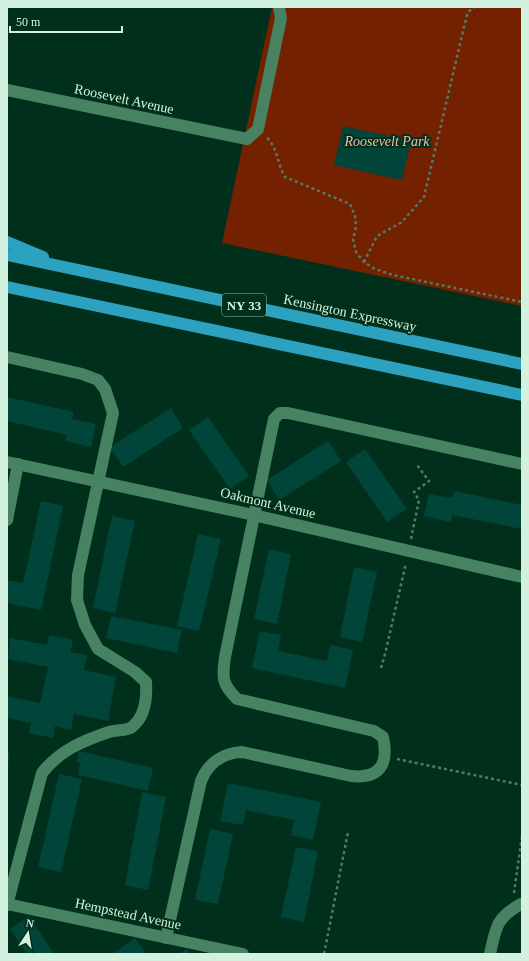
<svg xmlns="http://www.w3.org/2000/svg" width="529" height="961" font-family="'Times New Roman',serif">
<rect width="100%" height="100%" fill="#00301b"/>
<polygon fill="#732100" points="272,7 522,7 522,306 222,243"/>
<g fill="#00443a">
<polygon points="343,126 411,141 402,180 334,165"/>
<polygon points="7,397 74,412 72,419 96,424 91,447 65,441 67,435 7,421"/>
<polygon points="171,408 183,428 123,467 110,447"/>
<polygon points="208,417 249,476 230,489 189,430"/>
<polygon points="328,441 341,461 279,500 267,480"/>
<polygon points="365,449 407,509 387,522 346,462"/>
<polygon points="454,491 522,505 522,529 452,515 451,522 424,516 429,494 452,498"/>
<polygon points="41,501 63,506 41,610 7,603 7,580 23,583"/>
<polygon points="112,516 135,521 115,613 93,608"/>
<polygon points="198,534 221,539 199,631 177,626"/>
<polygon points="269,549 291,554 277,624 254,619"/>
<polygon points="354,567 377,572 362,642 340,637"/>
<polygon points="111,616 182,630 177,653 106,638"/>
<polygon points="260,631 281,635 278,651 327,661 330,645 353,650 345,688 252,668"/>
<polygon points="49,635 73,640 70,652 87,655 84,670 116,677 108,721 74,714 71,730 55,726 53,738 29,733 31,723 7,718 7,696 40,703 48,667 8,659 10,638 47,645"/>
<polygon points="7,751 10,752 8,766 7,766"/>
<polygon points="79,751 153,768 148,791 78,775 80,762 77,762"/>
<polygon points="59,774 82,779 61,872 38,867"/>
<polygon points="228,783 321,802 313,840 291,835 294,820 246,810 243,825 220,821"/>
<polygon points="142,792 166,797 148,890 125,885"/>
<polygon points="210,829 233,834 218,904 195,900"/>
<polygon points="296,847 318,851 304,922 281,917"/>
<polygon points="29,916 54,954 27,954 10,929"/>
<polygon points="135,938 146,954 112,954"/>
<polygon points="187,949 190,954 179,954"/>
</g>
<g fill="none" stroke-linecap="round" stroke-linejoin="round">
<g stroke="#517b67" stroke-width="2.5" stroke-dasharray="3 3" stroke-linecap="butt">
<path d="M 267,138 C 278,148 277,164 285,177 L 350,204 L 355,216 L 356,227 L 353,239 L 356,252 L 364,262 L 375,269 L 393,275 L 522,302"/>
<polyline points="364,262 377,236 402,222 424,197 464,27 468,12 475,7"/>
<polyline points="411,539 419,500 414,492 429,481 417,465"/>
<polyline points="381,668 385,654 406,563"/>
<polyline points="397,759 522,785"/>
<polyline points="514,893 522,836"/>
<polyline points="324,954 348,832"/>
</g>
<g stroke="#478263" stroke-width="12">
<polyline points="7,90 247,139 258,129 281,18 279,7"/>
<path d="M 7,357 L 82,374 L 98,380 L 105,389 L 113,413 L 78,575 L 77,600 L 85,625 L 98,649 L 135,672 L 146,682 C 147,697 146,716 132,727 C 127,731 116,730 109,732 C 82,741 59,751 42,773 L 7,905"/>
<polyline points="7,462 254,515 522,577"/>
<polyline points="7,520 18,464"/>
<polyline points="7,904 243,954"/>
<path d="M 166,938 L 201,781 C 208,763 223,753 242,752 L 351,776 C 380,779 389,764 383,737 L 374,731 L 237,699 C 222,684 222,678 225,657 L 274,419 L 280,413 L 288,413 L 522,464"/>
<path d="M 490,954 C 496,927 496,918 521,904"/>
</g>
<g stroke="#2da2c0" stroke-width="12">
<polyline points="7,242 43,257"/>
<polyline points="7,255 522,364"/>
<polyline points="7,287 522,395"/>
</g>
</g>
<g text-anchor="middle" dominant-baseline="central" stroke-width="4" stroke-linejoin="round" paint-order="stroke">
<rect fill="#00301b" stroke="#93b7a4" stroke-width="1" x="222" y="294" width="44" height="22" rx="3"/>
<g font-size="13" font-weight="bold" fill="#d2f1df">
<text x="244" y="305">NY 33</text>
</g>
<g font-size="14" fill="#d2f1df" stroke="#00301b">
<text transform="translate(124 99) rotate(12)">Roosevelt Avenue</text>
<text transform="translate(350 313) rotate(12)">Kensington Expressway</text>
<text transform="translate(268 503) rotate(13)">Oakmont Avenue</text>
<text transform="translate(128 914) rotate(12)">Hempstead Avenue</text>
</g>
<g font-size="14" font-style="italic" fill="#f2bdab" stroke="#00301b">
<text x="387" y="141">Roosevelt Park</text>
</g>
</g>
<rect width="529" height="961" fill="none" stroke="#d2f1df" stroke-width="16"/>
<g transform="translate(28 933) rotate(12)" stroke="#00301b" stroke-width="3" paint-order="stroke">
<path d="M0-3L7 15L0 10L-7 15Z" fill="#d2f1df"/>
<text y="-6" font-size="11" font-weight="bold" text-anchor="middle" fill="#d2f1df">N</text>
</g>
<path d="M10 26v6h112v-6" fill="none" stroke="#d2f1df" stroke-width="2"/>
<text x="16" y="26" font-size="12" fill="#d2f1df" stroke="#00301b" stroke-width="3" paint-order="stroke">50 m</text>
</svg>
